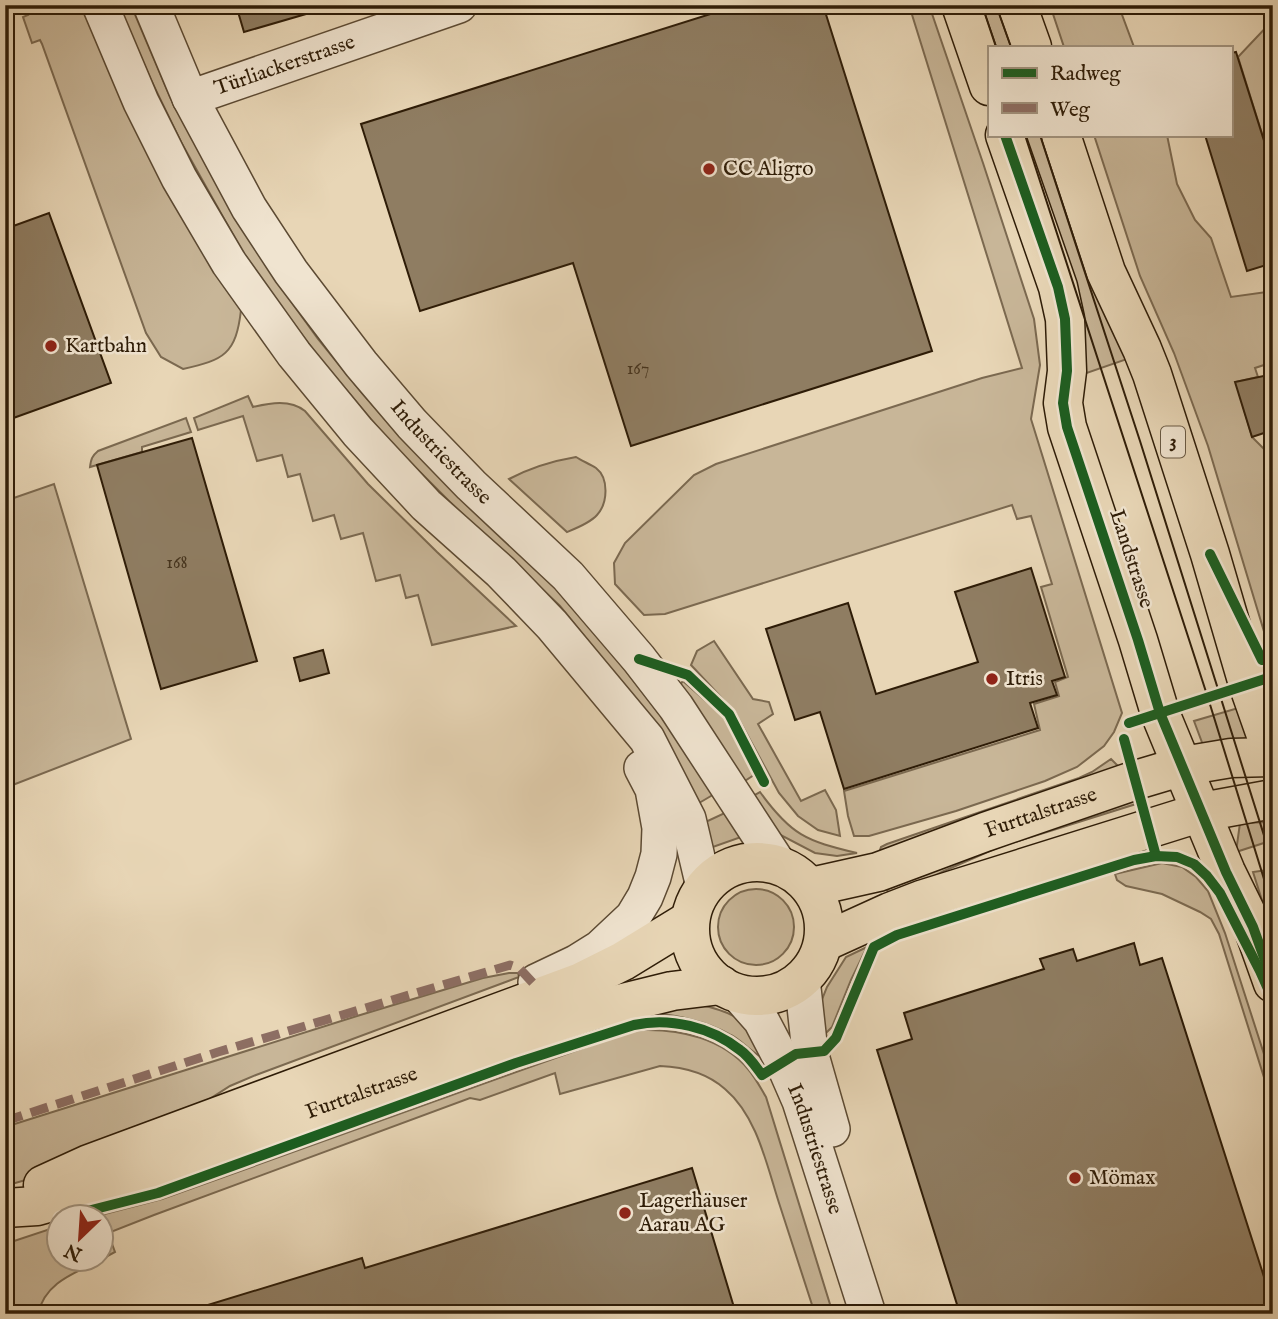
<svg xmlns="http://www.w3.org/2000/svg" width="1278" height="1319" font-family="'IM FELL English',serif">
<rect width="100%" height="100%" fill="#e8d6b6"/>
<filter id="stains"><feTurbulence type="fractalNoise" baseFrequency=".00286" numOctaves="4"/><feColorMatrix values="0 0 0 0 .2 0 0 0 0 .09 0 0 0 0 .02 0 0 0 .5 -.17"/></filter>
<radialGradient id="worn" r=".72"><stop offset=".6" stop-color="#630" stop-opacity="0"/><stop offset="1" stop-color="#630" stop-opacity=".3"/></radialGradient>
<g fill="#c8b698" stroke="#7b6950" stroke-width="2">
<path d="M 24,5 L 81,5 L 97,42 L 224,286 L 241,310 C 236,354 224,360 183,369 L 161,357 L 146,333 L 42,44 L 40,40 L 32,43 L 23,17 L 28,15 Z"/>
<polygon points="118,5 131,5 170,97 200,153 277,282 318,339 362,393 399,435 541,572 594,630 681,742 716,793 694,806 610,668 560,606 450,502 390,442 321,360 277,301 241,249 181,142 150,78"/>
<polygon points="909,5 929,5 983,163 1034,319 1040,365 1031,419 1122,713 1114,732 1104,746 1077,767 1045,781 956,811 869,836 854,836 848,816 844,791 1040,730 1034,704 1059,696 1055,682 1068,677 1041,587 1052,584 1031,516 1017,519 1012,505 665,614 644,615 615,584 614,563 625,543 694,475 716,464 982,378 1022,368"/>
<polygon points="973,5 1005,5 1020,47 989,47"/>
<polygon points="1050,5 1120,5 1121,12 1134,47 1064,47"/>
<polygon points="1273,20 1273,169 1238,57"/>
<polygon points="1016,135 1049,135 1133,357 1078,376"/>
<polygon points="1094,135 1167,135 1177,184 1195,220 1211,238 1231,297 1273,291 1273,362 1255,368 1258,377 1236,382 1252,437 1273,458 1273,647 1269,648 1208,446 1174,353 1140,276"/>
<path d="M 248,396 L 253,407 C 270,403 290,399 305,411 L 368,484 L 437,552 L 516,626 L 432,645 L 418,595 L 406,598 L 400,575 L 376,581 L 363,533 L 341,539 L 334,515 L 313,521 L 300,474 L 288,477 L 282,455 L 257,461 L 243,416 L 198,430 L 194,418 Z"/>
<path d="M 186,418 L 191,432 L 142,447 L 142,452 L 90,467 C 91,459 92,456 98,451 Z"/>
<path d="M 576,457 C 582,461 590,464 596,468 C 609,478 608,503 597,515 C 590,523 577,528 567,532 L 509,479 C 530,468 552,461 576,457 Z"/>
<polygon points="54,484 131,739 5,788 5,501"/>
<polygon points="714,641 753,699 769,702 773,714 758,724 801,801 825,790 836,810 840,836 818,830 798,816 779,793 735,712 691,665 697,651"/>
<polygon points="683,681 723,716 754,775 740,784 678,687"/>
<polygon points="1245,706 1248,735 1245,748 1203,745 1194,721"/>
<polygon points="1111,759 1121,769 885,850 880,850 881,847 887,844 1079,778 1092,772"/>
<path d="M 760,792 C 791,835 806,841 857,853 L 837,856 L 815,853 L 771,830 L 749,798 Z"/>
<polygon points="1133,794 1136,804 999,847 944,871 890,900 887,889"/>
<polygon points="729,811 744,836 710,848 699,825"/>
<polygon points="1273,822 1273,840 1236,852 1240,823"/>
<polygon points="1162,863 1182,867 1196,877 1208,891 1225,933 1273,1082 1273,1106 1219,934 1211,919 1200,912 1162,894 1126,886 1117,880 1115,874"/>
<polygon points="1273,869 1273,935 1253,872"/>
<circle cx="756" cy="927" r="38"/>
<polygon points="867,947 851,980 832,1027 826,1033 819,1034 819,1007 827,987 846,957"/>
<polygon points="509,973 518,973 519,977 256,1075 230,1086 197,1107 36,1177 5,1186 5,1127 357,1016 483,978"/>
<path d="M 696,1004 C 711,1007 738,1014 748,1027 C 754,1035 758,1048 763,1058 C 751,1052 742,1041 731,1035 C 705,1020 678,1016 649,1012 Z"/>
<path d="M 643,1030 C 681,1029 723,1039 748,1069 C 755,1077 760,1087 766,1097 L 833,1314 L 815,1314 C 803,1278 792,1242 780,1206 C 767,1167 758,1117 725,1089 C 707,1073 684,1067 660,1066 L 560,1094 L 555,1073 L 480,1100 L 470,1098 L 154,1215 L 108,1233 L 115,1252 L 102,1259 L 102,1218 L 93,1217 L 162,1199 L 628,1032 Z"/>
<path d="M 59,1226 L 60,1260 L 101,1260 C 75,1273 45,1282 38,1314 L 11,1314 L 5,1304 L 5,1244 Z"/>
</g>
<g fill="#8f7d62" stroke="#2e1c07" stroke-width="2">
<polygon points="236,5 312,5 313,12 244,32"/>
<polygon points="739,5 823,5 932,351 631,446 573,263 420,311 361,124"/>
<polygon points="1236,52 1273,169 1273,263 1247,271 1205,135 1231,135 1231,53"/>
<polygon points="49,213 111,383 5,421 5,229"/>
<polygon points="1273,374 1273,430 1252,437 1235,382"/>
<polygon points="192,438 257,661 161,689 97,465"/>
<polygon points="1031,568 1065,677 1052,681 1057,695 1030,703 1038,728 844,789 820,712 795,720 766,629 848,603 876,694 978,662 955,592"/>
<polygon points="323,650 329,673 300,681 294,658"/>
<polygon points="1134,943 1140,965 1162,958 1273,1305 1273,1314 960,1314 877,1050 912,1039 904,1013 1044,969 1040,959 1073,949 1077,961"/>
<polygon points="692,1168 736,1314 198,1314 198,1308 362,1258 365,1268"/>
</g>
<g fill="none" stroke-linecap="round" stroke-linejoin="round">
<defs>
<g id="minor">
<polyline points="100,5 141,102 179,178 229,263 294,354 358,432 426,505 501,572 552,625 647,739 688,819 704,887"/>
<path id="s1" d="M 151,5 L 190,98 L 249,208 L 291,272 L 361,364 L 412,424 L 471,485 L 568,576 L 639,659 L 676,707 L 779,865"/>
<path id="s2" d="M 190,98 L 459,5"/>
<polyline points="802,979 810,1052 832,1129"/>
<polyline points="536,982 576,963 600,948 633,917 645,897 653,877 659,854 660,828 653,789 642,768"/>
<path id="s3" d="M 738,994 L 761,1020 L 783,1062 L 800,1101 L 868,1314"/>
</g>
<g id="major">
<polyline points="961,5 989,86"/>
<polyline points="1017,5 1032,47"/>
<polyline points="1005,135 1058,287 1065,319 1067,371 1063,403 1067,427 1138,640 1160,713 1226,872 1253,927 1273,983"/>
<polyline points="1061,135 1106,272 1142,349 1152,374 1210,554 1248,684 1273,755"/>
<circle cx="757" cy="929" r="67"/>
<path id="s4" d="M 811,887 L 878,872 L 985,832 L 1136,780 L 1183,766 L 1231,758 L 1273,757"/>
<polyline points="824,942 890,912 921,900 1202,812 1273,799"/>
<polyline points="43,1185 89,1164 581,982 623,961 690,920"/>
<path id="s5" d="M 5,1208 L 37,1206 L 104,1187 L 538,1029 L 595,1010 L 672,991 L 721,985"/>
</g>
</defs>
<use href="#minor" stroke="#5c4a33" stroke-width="38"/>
<use href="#major" stroke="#2e1c07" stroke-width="41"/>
<use href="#minor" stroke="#f0e4d0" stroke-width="35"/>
<use href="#major" stroke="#e8d6b6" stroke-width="38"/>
<g stroke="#2e1c07" stroke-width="2">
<polyline points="982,5 996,47"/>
<polyline points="996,5 1011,47"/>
<polyline points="1025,135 1208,698 1273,908"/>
<polyline points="1040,135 1140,441 1273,864"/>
</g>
<polyline stroke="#8d6e63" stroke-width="9" stroke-dasharray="18 9" stroke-linecap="butt" points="5,1121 218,1052 510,965 519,968 533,983"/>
<defs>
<g id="cycleway">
<polyline points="1005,135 1058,287 1065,319 1067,371 1063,403 1067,427 1138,640 1160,713 1226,872 1253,927 1266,963"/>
<polyline points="1210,554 1262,660"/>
<polyline points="639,659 688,675 729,714 764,782"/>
<polyline points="1129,723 1268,678"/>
<polyline points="1124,739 1156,856"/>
<path d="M 60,1218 L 158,1193 L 516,1063 L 634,1025 C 670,1017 711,1027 740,1050 C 749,1056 756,1067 762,1075 L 796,1054 L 824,1051 L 836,1038 L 874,947 L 897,935 L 1134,860 L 1156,856 L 1177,857 L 1194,864 L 1207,876 L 1220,893 L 1260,971 L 1273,1000"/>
</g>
</defs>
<use href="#cycleway" stroke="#f0e4d0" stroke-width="15"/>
<use href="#cycleway" stroke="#1b5e20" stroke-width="10"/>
</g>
<g fill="#8f2418" stroke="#f0e4d0" stroke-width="2.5">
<circle cx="709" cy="169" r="7"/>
<circle cx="51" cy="346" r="7"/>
<circle cx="992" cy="679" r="7"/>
<circle cx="1075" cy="1178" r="7"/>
<circle cx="625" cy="1213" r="7"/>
</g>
<g text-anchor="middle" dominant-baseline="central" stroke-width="5" stroke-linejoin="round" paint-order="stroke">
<g font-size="18" fill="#46341e">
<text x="638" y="369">167</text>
<text x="177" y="563">168</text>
</g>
<rect fill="#f0e4d0" stroke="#685843" stroke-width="2" x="1161" y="426.5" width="24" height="31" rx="5"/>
<g font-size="19" font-weight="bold" fill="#2e1c07">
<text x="1173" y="442">3</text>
</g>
<g font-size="21" fill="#2e1c07" stroke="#f0e4d0">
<text stroke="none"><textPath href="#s2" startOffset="100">Türliackerstrasse</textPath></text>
<text stroke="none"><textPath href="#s1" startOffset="537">Industriestrasse</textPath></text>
<text transform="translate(1131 559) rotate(72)">Landstrasse</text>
<text stroke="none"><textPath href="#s4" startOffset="242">Furttalstrasse</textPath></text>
<text stroke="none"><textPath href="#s5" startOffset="376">Furttalstrasse</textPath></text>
<text stroke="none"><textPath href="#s3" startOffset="175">Industriestrasse</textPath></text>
</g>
<g font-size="21" fill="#2e1c07" stroke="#f0e4d0" text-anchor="start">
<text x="723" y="169">CC Aligro</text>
<text x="65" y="346">Kartbahn</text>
<text x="1006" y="679">Itris</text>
<text x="1089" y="1178">Mömax</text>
<text x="639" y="1201">Lagerhäuser<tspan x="639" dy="24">Aarau AG</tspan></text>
</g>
</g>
<rect width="1278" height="1319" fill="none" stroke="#e8d6b6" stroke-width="28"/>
<rect x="7" y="7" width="1264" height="1305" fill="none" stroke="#2e1c07" stroke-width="3.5"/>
<rect x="14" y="14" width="1250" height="1291" fill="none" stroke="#2e1c07" stroke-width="2"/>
<rect x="988" y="46" width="245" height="91" fill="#f0e4d0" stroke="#a29480" stroke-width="2"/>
<rect x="1002" y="68" width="35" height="10" fill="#1b5e20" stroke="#a29480" stroke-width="2"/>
<text x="1050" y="80" font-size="21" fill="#2e1c07">Radweg</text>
<rect x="1002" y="103" width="35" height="10" fill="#8d6e63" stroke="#a29480" stroke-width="2"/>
<text x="1050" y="116" font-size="21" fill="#2e1c07">Weg</text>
<g transform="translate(80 1238) rotate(205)"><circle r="33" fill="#f0e4d0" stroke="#a29480" stroke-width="2"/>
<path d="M0-5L12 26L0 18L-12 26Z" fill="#8f2418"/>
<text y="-10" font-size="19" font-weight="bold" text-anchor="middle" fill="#2e1c07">N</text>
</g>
<rect width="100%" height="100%" filter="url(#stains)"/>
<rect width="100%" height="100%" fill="url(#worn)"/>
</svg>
